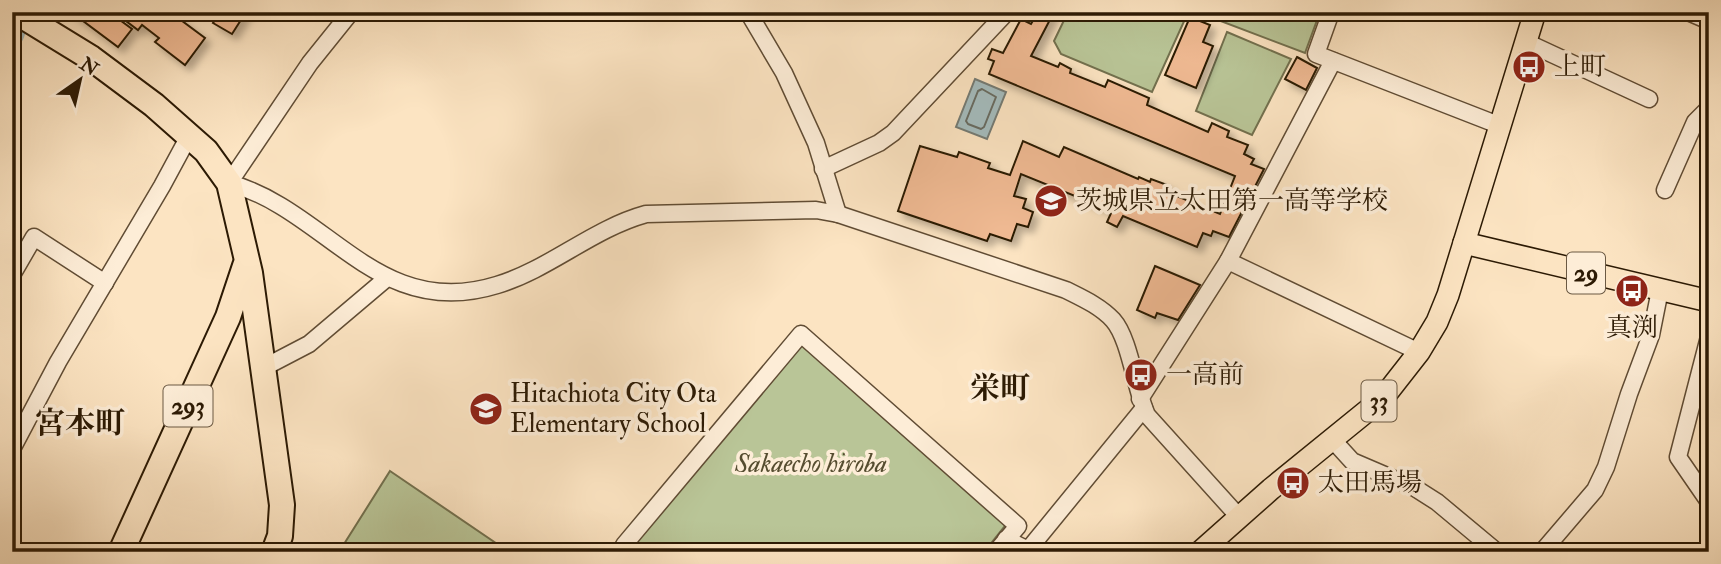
<svg xmlns="http://www.w3.org/2000/svg" width="1721" height="564" font-family="'IM FELL Double Pica','Noto Serif JP',serif">
<defs>
<filter id="shadow"><feDropShadow dx="5.5" dy="5.5" stdDeviation="3.5" flood-color="#0004"/></filter>
</defs>
<rect width="100%" height="100%" fill="#fce4c2"/>
<filter id="stains"><feTurbulence type="fractalNoise" baseFrequency=".00286" numOctaves="4"/><feColorMatrix values="0 0 0 0 .2 0 0 0 0 .09 0 0 0 0 .02 0 0 0 .5 -.17"/></filter>
<radialGradient id="worn" r=".72"><stop offset=".6" stop-color="#630" stop-opacity="0"/><stop offset="1" stop-color="#630" stop-opacity=".3"/></radialGradient>
<g fill="#b9c597" stroke="#72704e" stroke-width="2">
<polygon points="1068,12 1174,12 1186,17 1152,92 1061,54 1054,41"/>
<polygon points="1197,12 1320,12 1305,53"/>
<polygon points="1227,32 1291,59 1252,135 1196,111"/>
<polygon points="798,343 805,343 1008,522 984,552 638,552 629,545"/>
<polygon points="390,471 509,552 339,552"/>
</g>
<polygon fill="#a4bcbe" stroke="#747b74" stroke-width="2" points="975,79 1006,92 987,139 956,127"/>
<g fill="none" stroke-linecap="round" stroke-linejoin="round">
<polygon stroke="#686b61" stroke-width="2" points="982,89 996,97 984,127 981,129 968,124 966,121 978,91"/>
<polyline stroke="#a4bcbe" stroke-width="24" points="12,35 21,12"/>
</g>
<g fill="#efb992" stroke="#2c1a04" stroke-width="2" filter="url(#shadow)">
<polygon points="71,12 109,12 132,29 118,47"/>
<polygon points="133,12 170,12 205,38 185,65 155,42 159,38 142,25 138,30 126,21"/>
<polygon points="220,12 246,12 232,34 213,23"/>
<polygon points="1038,12 1054,12 1031,56 1058,67 1060,63 1071,69 1070,73 1105,87 1108,80 1149,98 1147,105 1208,132 1212,123 1229,131 1227,137 1248,145 1244,154 1254,159 1251,164 1264,169 1229,237 1213,231 1211,236 1203,233 1197,247 1123,216 1117,227 1107,222 1112,211 1021,174 1014,196 1026,199 1023,208 1033,212 1028,227 1017,224 1011,241 990,234 987,241 898,211 920,146 957,157 959,152 990,163 988,168 1010,175 1023,141 1059,157 1064,147 1138,179 1139,177 1150,182 1151,179 1170,186 1167,192 1220,214 1235,176 989,74 994,61 988,59 992,49 1003,53 1021,19 1031,24"/>
<polygon points="1190,17 1210,25 1203,42 1213,46 1196,88 1165,75"/>
<polygon points="1297,57 1317,68 1306,90 1285,79"/>
<polygon points="1155,266 1200,285 1178,320 1157,313 1155,318 1137,310"/>
</g>
<g fill="none" stroke-linecap="round" stroke-linejoin="round">
<defs>
<g id="minor">
<path d="M 351,12 L 310,63 L 229,183 C 328,210 378,322 497,285 C 550,269 592,229 646,214 L 816,210 L 838,214 L 1066,290 C 1082,298 1100,306 1113,320 C 1130,339 1135,389 1147,415 L 1239,517"/>
<polyline points="748,12 784,73 816,143 838,214"/>
<polyline points="1331,12 1316,54 1501,126"/>
<polyline points="1688,12 1709,21"/>
<polyline points="1526,42 1649,99"/>
<polyline points="823,169 879,143 893,133 1007,12"/>
<polyline points="1665,190 1695,122 1709,108"/>
<polyline points="1228,261 1419,352"/>
<polyline points="12,275 34,237 105,283"/>
<polyline points="1709,337 1678,457 1709,502"/>
<polyline points="263,368 309,344 387,278"/>
<polyline points="1140,399 1228,261 1333,61"/>
<polyline points="1331,438 1352,461 1415,488 1437,502 1497,552"/>
<polyline points="12,449 58,362 162,186 189,136"/>
<polyline points="1006,539 1028,550 1144,408"/>
<polyline points="632,552 624,545 801,334 1018,526 996,552"/>
<polyline points="1542,552 1595,490 1606,467 1629,394 1651,335 1660,290"/>
</g>
<g id="major">
<polyline points="1464,243 1709,301"/>
<polyline points="1200,552 1271,489 1383,398 1419,352 1437,322 1448,295 1535,12"/>
</g>
<g id="highway">
<polyline points="16,12 91,58 154,105 206,151 229,183 250,273 282,505 280,536 274,552"/>
<polyline points="121,552 228,317 245,266"/>
</g>
</defs>
<use href="#minor" stroke="#604c34" stroke-width="19"/>
<use href="#major" stroke="#2c1a04" stroke-width="24"/>
<use href="#highway" stroke="#2c1a04" stroke-width="28"/>
<use href="#minor" stroke="#fdedd7" stroke-width="16"/>
<use href="#major" stroke="#fce4c2" stroke-width="21"/>
<use href="#highway" stroke="#fce4c2" stroke-width="24"/>
</g>
<defs>
<symbol id="bus-disc" viewBox="-11 -11 22 22"><circle r="9.5" fill="#8f2418" stroke="#fdedd7"/><path d="M-5-6H5V4H4V6H2V4H-2V6H-4V4H-5ZM-3.5-4V0h7V-4ZM-3.5 1.2v1.5H-2V1.2ZM2 1.2v1.5H3.5V1.2Z" fill="#fff"/></symbol>
<symbol id="school-disc" viewBox="-11 -11 22 22"><circle r="9.5" fill="#8f2418" stroke="#fdedd7"/><path d="M0-5L7-2L0 1L-7-2ZM-4 1L0 2.5L4 1V4Q0 6-4 4Z" fill="#fff"/></symbol>
</defs>
<g fill-rule="evenodd">
<use href="#bus-disc" x="1510" y="48" width="38" height="38"/>
<use href="#school-disc" x="1032" y="182" width="38" height="38"/>
<use href="#bus-disc" x="1613" y="272" width="38" height="38"/>
<use href="#bus-disc" x="1122" y="356" width="38" height="38"/>
<use href="#school-disc" x="467" y="390" width="38" height="38"/>
<use href="#bus-disc" x="1274" y="464" width="38" height="38"/>
</g>
<g text-anchor="middle" dominant-baseline="central" stroke-width="7" stroke-linejoin="round" paint-order="stroke">
<g fill="#fdedd7" stroke="#6b5943" stroke-width="2">
<rect x="1567" y="252.5" width="38" height="41" rx="5"/>
<rect x="1361.5" y="380.5" width="35" height="41" rx="5"/>
<rect x="163.5" y="385.5" width="49" height="41" rx="5"/>
</g>
<g font-size="24" font-weight="bold" fill="#2c1a04">
<text x="1586" y="273">29</text>
<text x="1379" y="401">33</text>
<text x="188" y="406">293</text>
</g>
<g font-size="26" fill="#2c1a04" stroke="#fdedd7" text-anchor="start">
<text x="1554" y="67">上町</text>
<text x="1076" y="201">茨城県立太田第一高等学校</text>
<text x="1632" y="328" text-anchor="middle">真渕</text>
<text x="1166" y="375">一高前</text>
<text x="510" y="394">Hitachiota City Ota<tspan x="510" dy="30">Elementary School</tspan></text>
<text x="1318" y="483">太田馬場</text>
</g>
<g font-size="26" font-style="italic" fill="#564d30" stroke="#fdedd7">
<text x="811" y="464">Sakaecho hiroba</text>
</g>
<g font-size="30" font-weight="bold" fill="#2c1a04" stroke="#fdedd7">
<text x="1000" y="388">栄町</text>
<text x="80" y="423">宮本町</text>
</g>
</g>
<rect width="1721" height="564" fill="none" stroke="#fce4c2" stroke-width="42"/>
<rect x="14" y="14" width="1693" height="536" fill="none" stroke="#2c1a04" stroke-width="3.5"/>
<rect x="21" y="21" width="1679" height="522" fill="none" stroke="#2c1a04" stroke-width="2"/>
<g transform="translate(80 80) rotate(34)" stroke="#fdedd7" stroke-width="5" paint-order="stroke">
<path d="M0-5L12 26L0 18L-12 26Z" fill="#2c1a04"/>
<text y="-10" font-size="19" font-weight="bold" text-anchor="middle" fill="#2c1a04">N</text>
</g>
<rect width="100%" height="100%" filter="url(#stains)"/>
<rect width="100%" height="100%" fill="url(#worn)"/>
</svg>
